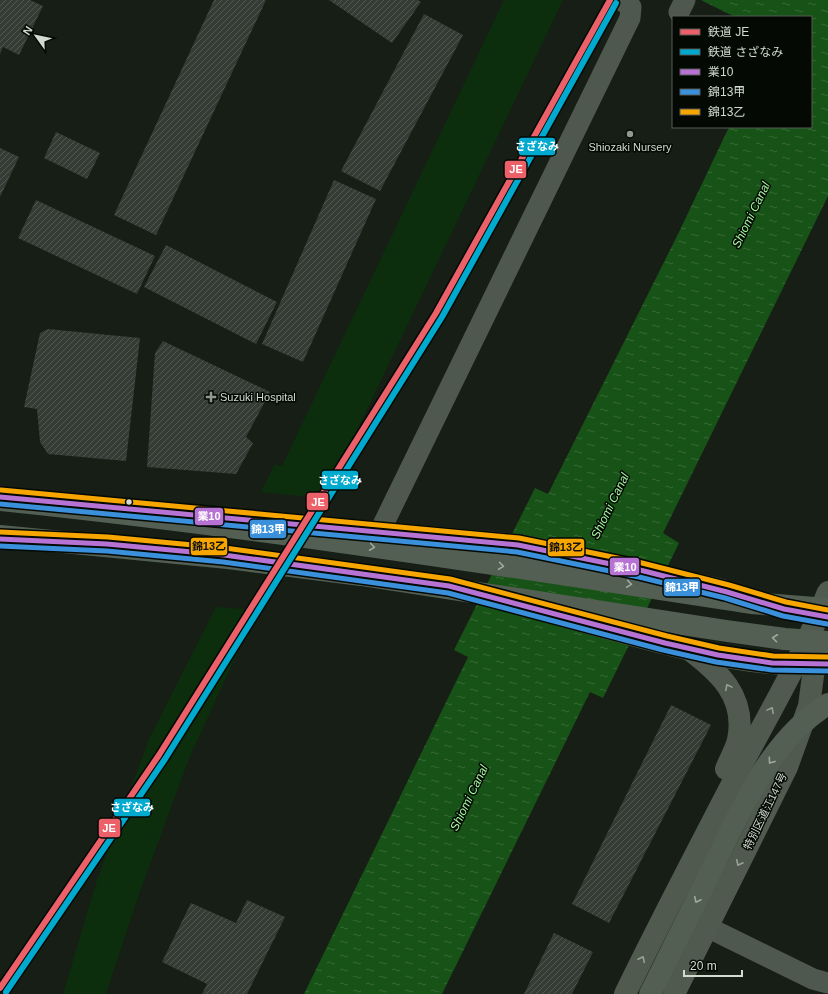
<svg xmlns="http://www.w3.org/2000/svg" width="828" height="994" font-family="Helvetica,'Noto Sans JP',sans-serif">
<defs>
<pattern id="water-ripples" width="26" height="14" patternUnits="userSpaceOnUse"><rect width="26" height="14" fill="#175216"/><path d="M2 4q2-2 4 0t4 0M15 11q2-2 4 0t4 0" fill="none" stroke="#386a37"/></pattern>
<pattern id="building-hatch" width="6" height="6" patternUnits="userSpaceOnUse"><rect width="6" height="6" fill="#353b35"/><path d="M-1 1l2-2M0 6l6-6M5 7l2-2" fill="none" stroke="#515751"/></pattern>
</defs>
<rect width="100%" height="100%" fill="#161e16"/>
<g fill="#0d2e0c">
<polygon points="504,0 563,0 330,487 321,498 261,492 275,464 282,466"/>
<polygon points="216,607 257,610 190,756 138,897 106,994 63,994 97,880 149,739"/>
</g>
<polygon fill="url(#water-ripples)" points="701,0 828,0 828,196 663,533 679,543 603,698 590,692 442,994 304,994 468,657 454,650 535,488 548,494 679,232 729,127 811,127 811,17 735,17"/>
<g fill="url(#building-hatch)">
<polygon points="0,0 30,0 43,6 19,55 3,47 0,54"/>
<polygon points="214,0 266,0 156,235 114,215"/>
<polygon points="329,0 418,0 421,2 392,43"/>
<polygon points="424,14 463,35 380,191 341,171"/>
<polygon points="56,132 100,153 87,179 44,158"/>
<polygon points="0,148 19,157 0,197"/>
<polygon points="334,180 376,199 303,362 262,344"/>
<polygon points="36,200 155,256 137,294 18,238"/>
<polygon points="166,245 277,302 256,344 144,287"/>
<polygon points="48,329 140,338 126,461 48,454 40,442 37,409 24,407 40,333"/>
<polygon points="163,341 270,392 246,437 253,443 236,474 147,467 155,353"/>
<polygon points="671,705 711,725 609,923 572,904"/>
<polygon points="247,900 285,917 247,994 202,994 207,984 162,962 191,903 236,923"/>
<polygon points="554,933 593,952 572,994 524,994"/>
</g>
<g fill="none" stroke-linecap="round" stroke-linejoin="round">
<g stroke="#4f584e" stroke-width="21">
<polyline points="679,12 685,0"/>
<polyline points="379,533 630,18 631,7 621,0"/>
<polyline points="707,927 813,979 828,983"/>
</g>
<g stroke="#505a4f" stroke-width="22">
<path d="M 687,648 C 718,671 747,696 738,740 C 736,749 730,759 726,769"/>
<path d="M 625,994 C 664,914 705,836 746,757 C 775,703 806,649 828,592"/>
<polyline points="674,994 787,767 809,706 817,645"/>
</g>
<g stroke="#4d594d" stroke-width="22">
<polyline points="274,523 518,545 557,552 722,590"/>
<path d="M 545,611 C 631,634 739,671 828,664"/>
</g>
<g stroke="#535f52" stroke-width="22">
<path d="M 0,500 C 251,526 502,565 751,603 L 828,609"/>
<polyline points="0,536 228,558 361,575 727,631 785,639 828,642"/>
<path d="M 650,994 C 672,950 693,907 715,863 C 743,806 771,739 828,704"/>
</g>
<defs>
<g id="bus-1">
<polyline points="0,497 518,545 640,570 727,592 784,609 828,617"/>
<polyline points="0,539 107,544 224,555 449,586 665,643 718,655 772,663 828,664"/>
</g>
<g id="bus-2">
<polyline points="0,504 517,552 639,577 725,598 783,616 827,624"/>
<polyline points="0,546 107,551 223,562 448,593 663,650 716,662 772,670 828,671"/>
</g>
<g id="bus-3">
<polyline points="1,490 519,538 642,563 729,585 786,602 828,610"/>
<polyline points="0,532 108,537 225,548 450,579 667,636 719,648 773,656 828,657"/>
</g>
</defs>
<use href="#bus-1" stroke="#040904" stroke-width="8"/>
<use href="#bus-2" stroke="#040904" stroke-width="8"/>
<use href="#bus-3" stroke="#040904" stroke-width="8"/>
<use href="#bus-1" stroke="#b673d3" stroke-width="5"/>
<use href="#bus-2" stroke="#3a90db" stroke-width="5"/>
<use href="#bus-3" stroke="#f7a600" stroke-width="5"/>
<defs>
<polyline id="rail-1" points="0,988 159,755 436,313 610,0"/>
<polyline id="rail-2" points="6,992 165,759 442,317 616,3"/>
</defs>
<use href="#rail-1" stroke="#040904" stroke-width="9"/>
<use href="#rail-2" stroke="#040904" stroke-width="9"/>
<use href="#rail-1" stroke="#ec6069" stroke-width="6"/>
<use href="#rail-2" stroke="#00a9ce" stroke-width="6"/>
</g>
<defs><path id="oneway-chevron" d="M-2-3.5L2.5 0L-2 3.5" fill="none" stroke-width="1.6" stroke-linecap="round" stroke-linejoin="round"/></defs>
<g stroke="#9fa99e">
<use href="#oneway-chevron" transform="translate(372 547) rotate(8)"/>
<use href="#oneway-chevron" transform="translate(501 566) rotate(8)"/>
<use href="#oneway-chevron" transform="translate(629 584) rotate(8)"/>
<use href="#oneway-chevron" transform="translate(775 638) rotate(-173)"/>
<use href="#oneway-chevron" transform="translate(771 761) rotate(126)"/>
<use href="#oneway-chevron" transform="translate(697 900) rotate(116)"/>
</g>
<g stroke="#97a196">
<use href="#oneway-chevron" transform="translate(728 687) rotate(-118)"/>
<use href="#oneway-chevron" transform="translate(771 710) rotate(-62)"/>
<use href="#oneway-chevron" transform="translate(739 863) rotate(116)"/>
<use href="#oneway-chevron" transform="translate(642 959) rotate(-64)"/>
</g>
<g fill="#90998f" stroke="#040904" stroke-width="1.5">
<circle cx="630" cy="134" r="4"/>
<path d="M209 391h4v4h4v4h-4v4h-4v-4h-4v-4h4z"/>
</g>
<circle fill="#d1dbd0" stroke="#040904" stroke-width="1.5" cx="129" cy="502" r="3.5"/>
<g text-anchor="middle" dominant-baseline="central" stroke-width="3" stroke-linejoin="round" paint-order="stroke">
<g font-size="11" fill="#d1dbd0" stroke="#040904">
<text x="630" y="147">Shiozaki Nursery</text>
<text x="220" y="397" text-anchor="start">Suzuki Hospital</text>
</g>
<g font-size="11" fill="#d1dbd0" stroke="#040904">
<text transform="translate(765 811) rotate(-64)">特別区道江147号</text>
</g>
<g font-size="12" font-style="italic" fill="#a7fca1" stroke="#040904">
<text transform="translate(751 215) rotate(-64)">Shiomi Canal</text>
<text transform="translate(610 506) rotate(-64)">Shiomi Canal</text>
<text transform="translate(469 798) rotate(-64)">Shiomi Canal</text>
</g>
</g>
<g stroke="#040904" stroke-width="1.5">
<rect x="518" y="137" width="38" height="19" rx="4" fill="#00a9ce"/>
<rect x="504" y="160" width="23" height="19" rx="4" fill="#ec6069"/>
<rect x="321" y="470" width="38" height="20" rx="4" fill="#00a9ce"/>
<rect x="306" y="492" width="23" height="19" rx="4" fill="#ec6069"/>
<rect x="194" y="507" width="30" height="19" rx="4" fill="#b673d3"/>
<rect x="249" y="519" width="38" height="20" rx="4" fill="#3a90db"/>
<rect x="190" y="537" width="38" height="19" rx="4" fill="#f7a600"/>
<rect x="547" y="538" width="38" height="19" rx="4" fill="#f7a600"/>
<rect x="609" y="557" width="31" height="19" rx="4" fill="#b673d3"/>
<rect x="663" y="578" width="38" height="19" rx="4" fill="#3a90db"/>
<rect x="113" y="798" width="38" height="19" rx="4" fill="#00a9ce"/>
<rect x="98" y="818" width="23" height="20" rx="4" fill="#ec6069"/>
</g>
<g font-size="11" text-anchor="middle" font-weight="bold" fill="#fff">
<text x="537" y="150">さざなみ</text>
<text x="516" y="173">JE</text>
<text x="340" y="484">さざなみ</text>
<text x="318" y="506">JE</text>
<text x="209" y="520">業10</text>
<text x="268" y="533">錦13甲</text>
<text x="625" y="571">業10</text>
<text x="682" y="591">錦13甲</text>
<text x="132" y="811">さざなみ</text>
<text x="109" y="832">JE</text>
</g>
<g font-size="11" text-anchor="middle" font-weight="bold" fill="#111">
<text x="209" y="550">錦13乙</text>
<text x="566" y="551">錦13乙</text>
</g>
<rect x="672" y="16" width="140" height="112" fill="#040904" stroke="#565d56"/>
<rect x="680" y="29" width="20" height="6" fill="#ec6069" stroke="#565d56"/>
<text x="708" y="36" font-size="12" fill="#d1dbd0">鉄道 JE</text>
<rect x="680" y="49" width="20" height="6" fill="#00a9ce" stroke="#565d56"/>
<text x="708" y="56" font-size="12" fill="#d1dbd0">鉄道 さざなみ</text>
<rect x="680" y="69" width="20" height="6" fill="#b673d3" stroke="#565d56"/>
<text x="708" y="76" font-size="12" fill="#d1dbd0">業10</text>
<rect x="680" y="89" width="20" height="6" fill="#3a90db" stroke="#565d56"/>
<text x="708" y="96" font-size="12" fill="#d1dbd0">錦13甲</text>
<rect x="680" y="109" width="20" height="6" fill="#f7a600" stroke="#565d56"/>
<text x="708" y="116" font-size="12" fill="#d1dbd0">錦13乙</text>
<g transform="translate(36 36) rotate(303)" stroke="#040904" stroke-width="3" paint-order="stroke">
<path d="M0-3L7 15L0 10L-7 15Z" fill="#d1dbd0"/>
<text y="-6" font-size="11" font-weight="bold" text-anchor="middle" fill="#d1dbd0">N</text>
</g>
<path d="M684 970v6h58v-6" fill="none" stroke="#d1dbd0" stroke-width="2"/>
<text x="690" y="970" font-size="12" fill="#d1dbd0" stroke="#040904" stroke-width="3" paint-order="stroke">20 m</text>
</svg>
